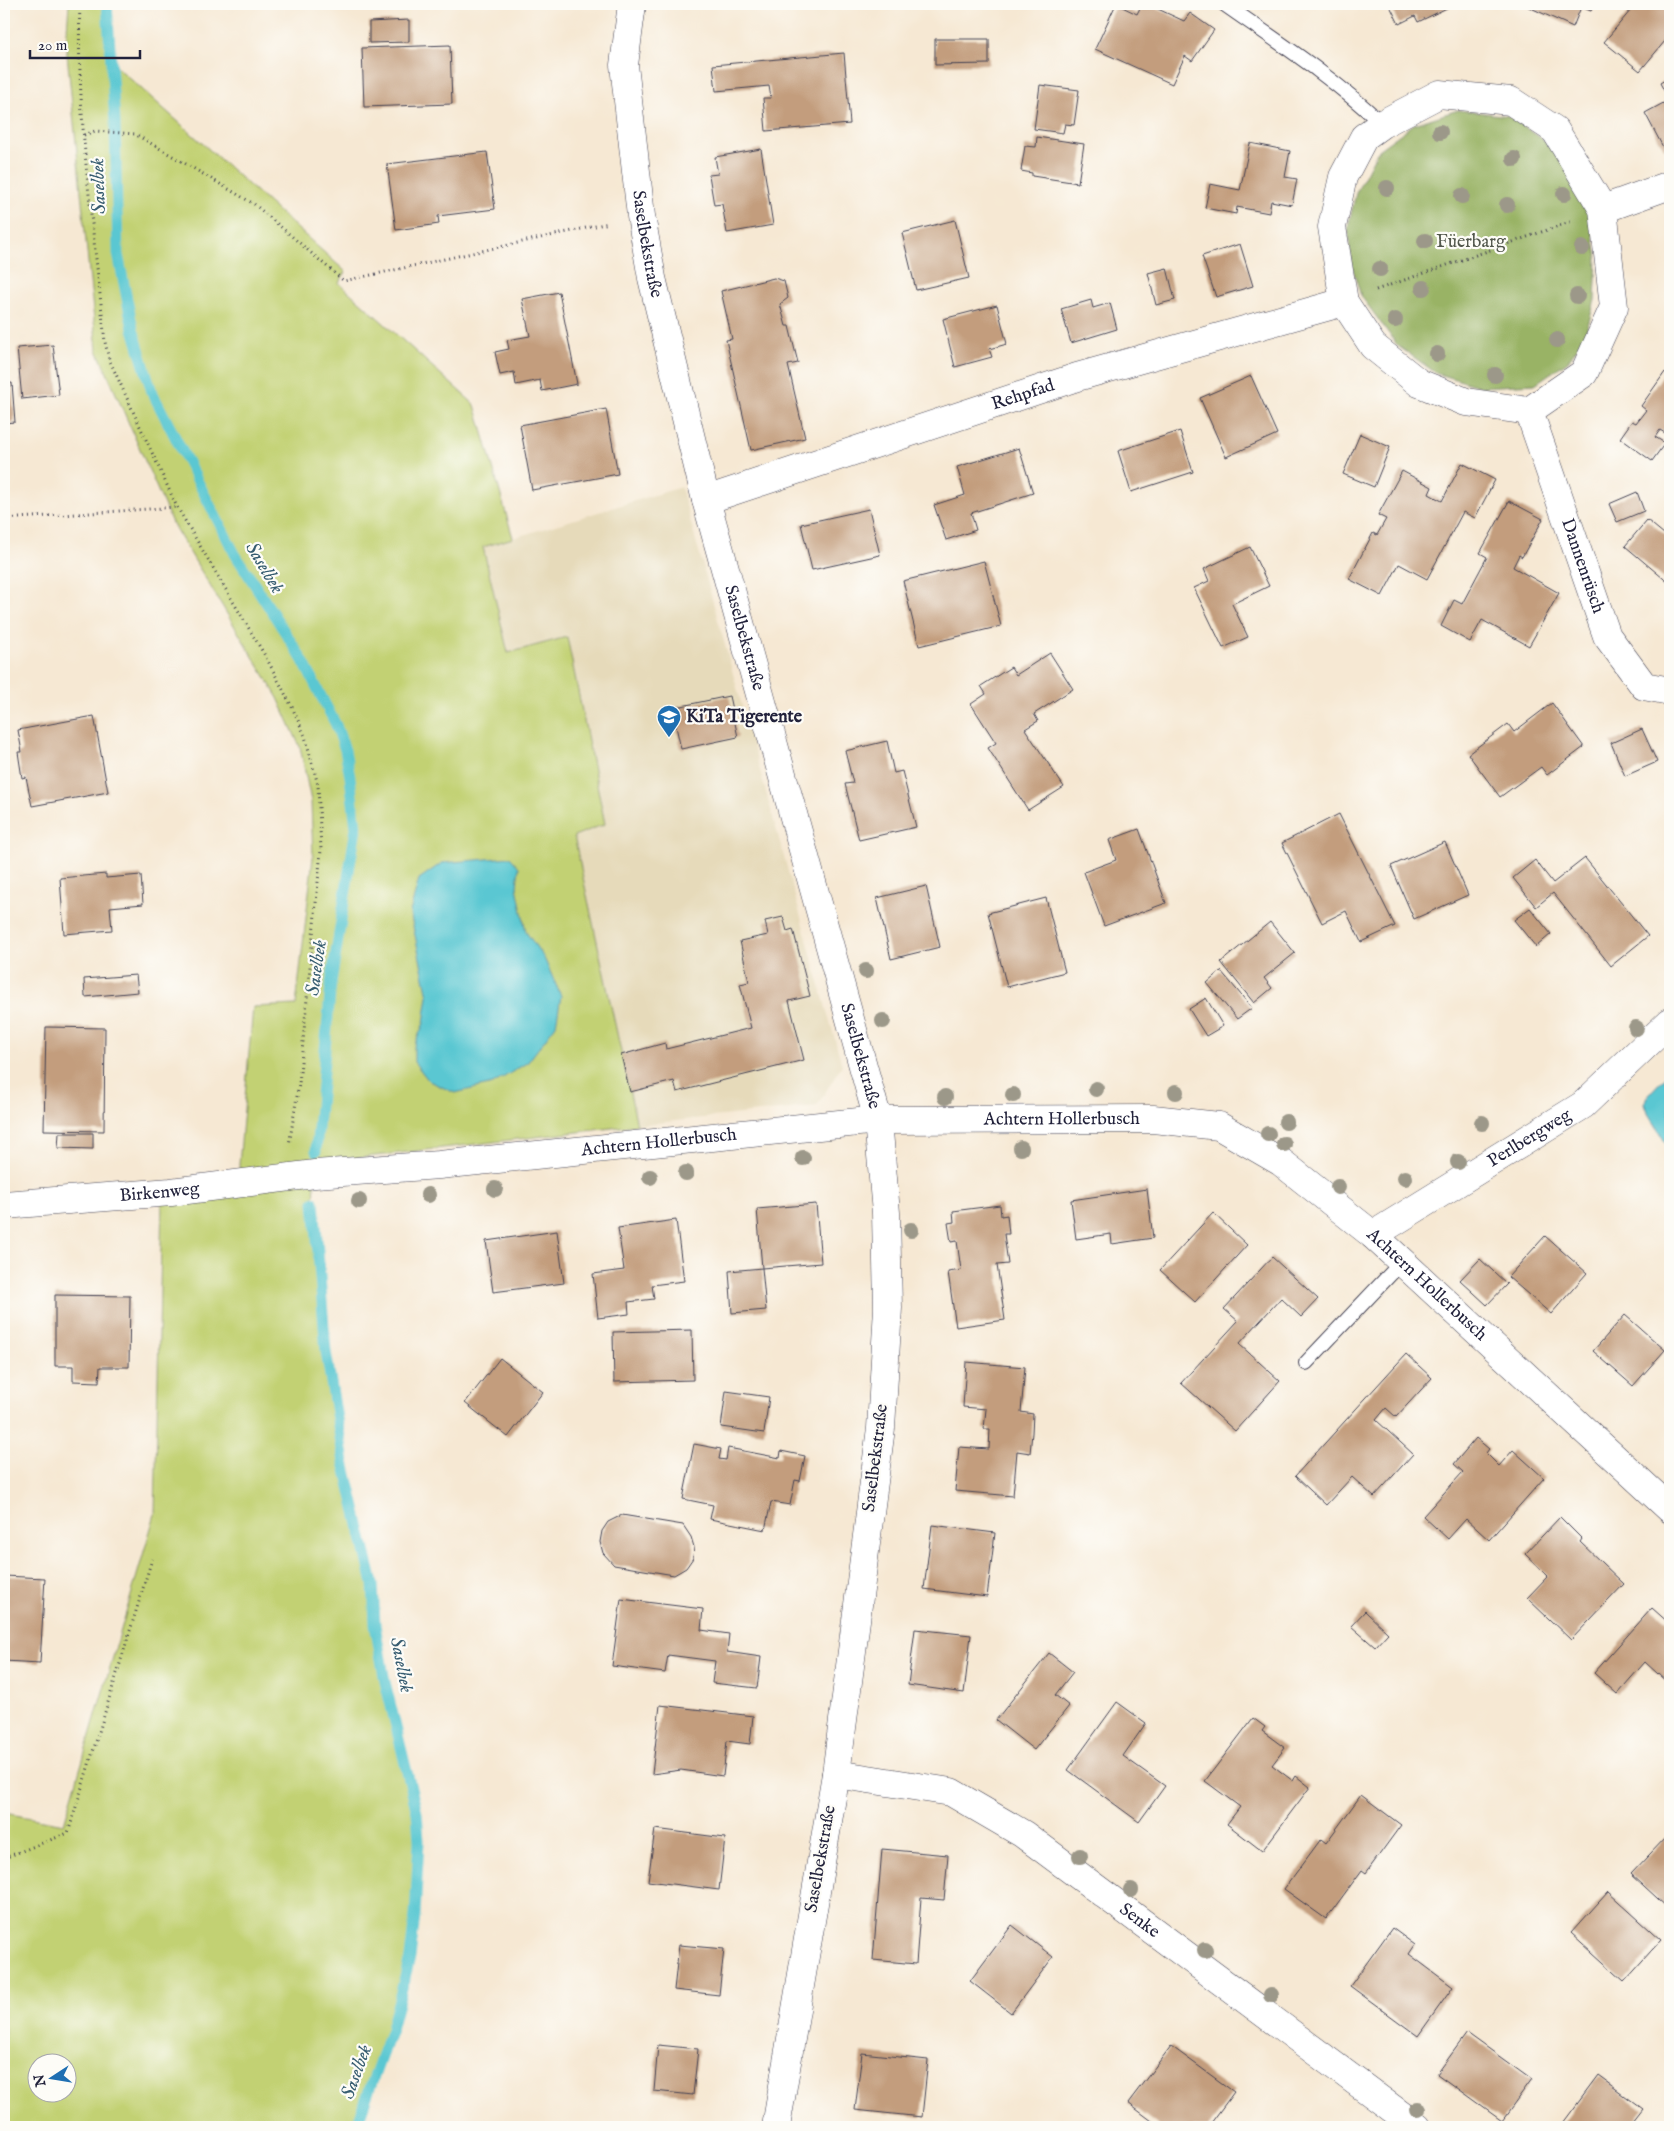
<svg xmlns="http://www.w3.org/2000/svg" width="1674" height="2131" font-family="'IM FELL English',serif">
<rect width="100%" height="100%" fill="#fdfcf7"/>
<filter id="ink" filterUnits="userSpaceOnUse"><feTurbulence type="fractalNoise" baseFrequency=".02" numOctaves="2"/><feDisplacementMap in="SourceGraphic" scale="10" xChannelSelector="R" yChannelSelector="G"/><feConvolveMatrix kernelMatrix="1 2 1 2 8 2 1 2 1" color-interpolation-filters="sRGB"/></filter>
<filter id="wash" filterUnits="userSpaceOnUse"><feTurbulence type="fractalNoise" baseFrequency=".0096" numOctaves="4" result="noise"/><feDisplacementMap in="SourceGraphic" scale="20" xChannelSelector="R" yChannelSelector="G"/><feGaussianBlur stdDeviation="1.12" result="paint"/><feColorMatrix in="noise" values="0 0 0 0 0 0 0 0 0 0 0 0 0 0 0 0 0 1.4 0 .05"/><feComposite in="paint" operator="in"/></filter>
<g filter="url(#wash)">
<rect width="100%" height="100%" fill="#f6e8d3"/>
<polygon fill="#e6daba" points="681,487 842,1065 817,1106 637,1125 574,835 567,637 508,653 483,547"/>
<path fill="#c2d173" stroke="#727a57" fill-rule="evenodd" d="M 69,4 L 107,4 L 116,66 L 346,272 L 339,283 L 475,405 L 513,538 L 483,547 L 508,653 L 567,637 L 605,824 L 574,836 L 637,1125 L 316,1163 L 314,1202 L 326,1352 L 344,1462 L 373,1584 L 375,1625 L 385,1682 L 417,1813 L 419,1841 L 415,1915 L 410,1958 L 391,2029 L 356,2127 L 4,2127 L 4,1813 L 64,1824 L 155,1514 L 162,1200 L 243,1194 L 239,1165 L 253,1007 L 296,1005 L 313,857 L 311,801 L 300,747 L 278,698 L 172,523 L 97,350 L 66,44 ZM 38,2064 L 68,2064 L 68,2094 L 38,2094 Z"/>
<polygon fill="#99b365" stroke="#5e6a50" points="1458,110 1509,116 1545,141 1572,172 1590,215 1597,258 1595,300 1585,336 1568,361 1535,384 1481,387 1436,373 1398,346 1361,296 1351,263 1348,227 1356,193 1378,150 1414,124"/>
<g fill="#5ac7d2" stroke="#3e7486">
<polygon points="510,857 519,867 517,887 526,932 544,958 561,996 556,1025 528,1062 493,1084 455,1093 429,1081 414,1062 414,1046 424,1023 428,996 410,912 419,879 442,863"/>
<polygon points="1670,1072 1670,1150 1649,1115 1645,1103 1649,1094"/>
</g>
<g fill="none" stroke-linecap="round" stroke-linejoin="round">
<g stroke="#5ac7d2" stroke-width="11">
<polyline points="107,4 115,122 118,254 133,329 152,392 235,554 302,659 318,690 336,725 345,750 350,777 356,828 331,983 316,1151"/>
<polyline points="314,1202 326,1352 344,1462 373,1584 375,1625 385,1682 417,1813 419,1841 415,1915 410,1958 391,2029 356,2127"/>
</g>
</g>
<g id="blocks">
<g fill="#c39d7d">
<polygon points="749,4 775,4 775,7"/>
<polygon points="1116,4 1137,14 1142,4 1147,4 1184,21 1190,13 1214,30 1192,61 1185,56 1172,84 1095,49"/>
<polygon points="1389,4 1455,4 1418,22 1415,16 1399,24"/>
<polygon points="1522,4 1594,4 1591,11 1581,7 1573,27"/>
<polygon points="1636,4 1670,4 1670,35 1640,71 1604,42"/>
<polygon points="409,20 409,42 369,43 369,22"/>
<polygon points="935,39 989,39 989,64 935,65"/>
<polygon points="450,45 452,104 364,107 362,48"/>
<polygon points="844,53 850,124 766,131 763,98 771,98 769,86 716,91 713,65"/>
<polygon points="1670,77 1670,146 1664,149 1645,113 1669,100 1660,83"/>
<polygon points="1040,85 1079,90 1074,125 1065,124 1063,133 1034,129"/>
<polygon points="1037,137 1084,144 1078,183 1032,176 1032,173 1021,171 1025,146 1036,147"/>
<polygon points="1250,143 1290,151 1285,177 1297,179 1292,205 1271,201 1269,213 1237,207 1236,214 1205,208 1210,184 1240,190"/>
<polygon points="761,149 773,225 727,233 722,204 714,205 709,175 718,174 715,157"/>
<polygon points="487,152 495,209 438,216 439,224 396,230 387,164"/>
<polygon points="955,220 969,278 916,290 902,233"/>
<polygon points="1240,244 1253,286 1216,297 1202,256"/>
<polygon points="1167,268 1175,300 1156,305 1148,273"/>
<polygon points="774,278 784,281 788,298 780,304 786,326 789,326 798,363 788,365 805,438 751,450 726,340 732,339 721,291"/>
<polygon points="559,292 577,384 542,391 540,380 516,385 514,372 500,375 495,352 509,349 507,340 530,336 522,299"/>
<polygon points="1091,300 1093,308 1110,303 1117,329 1071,343 1061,309"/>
<polygon points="997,305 1007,344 989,349 992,357 955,367 943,319"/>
<polygon points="53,345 59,395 22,399 17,348"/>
<polygon points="1665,372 1670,375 1670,426 1665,433 1660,430 1655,437 1665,443 1652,461 1620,438 1632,421 1636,423 1646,410 1641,406"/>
<polygon points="1251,376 1277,434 1226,457 1200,398"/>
<polygon points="12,383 15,422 4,423 4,384"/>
<polygon points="606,409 618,474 532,490 520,425"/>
<polygon points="1180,431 1193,472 1131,492 1118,451"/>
<polygon points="1360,434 1390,447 1374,487 1343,474"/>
<polygon points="1019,448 1033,493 971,513 976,530 946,540 934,505 965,495 957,467"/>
<polygon points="1462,463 1495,480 1475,518 1463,512 1427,579 1399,564 1382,596 1349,579 1373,533 1377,535 1386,519 1378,515 1402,471 1432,487 1429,494 1442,501"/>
<polygon points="1637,492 1644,511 1617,522 1609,504"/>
<polygon points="1509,501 1543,519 1522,557 1519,555 1513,567 1559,593 1529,646 1482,620 1470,642 1441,626 1454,600 1462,604 1487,557 1480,553"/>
<polygon points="869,509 880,555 812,570 801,524"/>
<polygon points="1647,520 1670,539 1670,584 1625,546"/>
<polygon points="1250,547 1269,586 1232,604 1248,637 1223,648 1194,588 1209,581 1204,569"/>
<polygon points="984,561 1001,626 919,646 903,581"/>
<polygon points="1050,653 1073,689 1034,714 1038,721 1025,729 1064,787 1028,810 988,748 996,743 971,704 986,694 981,686 1011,667 1016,675"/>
<polygon points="729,696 738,737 681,749 672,708"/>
<polygon points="1552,703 1584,747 1547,775 1541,767 1500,797 1468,754 1508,724 1514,732"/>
<polygon points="94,716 108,792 32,806 26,777 22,778 18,752 22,752 18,730"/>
<polygon points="1642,729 1657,762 1625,776 1611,743"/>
<polygon points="887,741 894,773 902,771 916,827 859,840 845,784 853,783 845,751"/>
<polygon points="1339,814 1395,926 1361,942 1346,911 1322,923 1282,843"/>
<polygon points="1139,829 1166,903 1104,926 1084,872 1116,860 1109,840"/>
<polygon points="1445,842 1468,895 1414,919 1391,866"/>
<polygon points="1585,858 1648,936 1611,966 1553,893 1536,907 1513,878 1535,860 1553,883"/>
<polygon points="106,874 106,878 141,875 143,904 110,907 112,930 64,934 60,878"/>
<polygon points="926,886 940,947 891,959 877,898"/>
<polygon points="1046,898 1065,972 1007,987 988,913"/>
<polygon points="1530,908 1551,934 1536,947 1514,920"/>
<polygon points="783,917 787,931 793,929 810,996 789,1001 804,1060 677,1092 674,1081 630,1092 621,1055 665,1043 666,1049 751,1028 740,984 749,982 740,941 768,935 765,921"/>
<polygon points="1270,922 1295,953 1264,978 1272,988 1254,1003 1221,962"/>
<polygon points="1221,971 1252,1008 1237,1019 1207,983"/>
<polygon points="136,975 138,992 85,997 84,979"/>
<polygon points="1206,998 1223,1026 1206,1036 1189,1009"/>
<polygon points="46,1027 105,1028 104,1131 44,1130"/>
<polygon points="59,1133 93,1133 93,1149 58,1148"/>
<polygon points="1147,1189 1153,1238 1112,1244 1111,1234 1076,1239 1071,1200"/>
<polygon points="816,1204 821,1263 762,1268 757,1209"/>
<polygon points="1000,1205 1001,1216 1007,1215 1009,1234 1004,1234 1008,1264 997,1265 1005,1320 956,1327 948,1272 961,1270 957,1241 951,1242 948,1223 954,1222 953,1211"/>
<polygon points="1213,1213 1247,1245 1195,1302 1160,1270"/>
<polygon points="676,1220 684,1281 652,1285 654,1299 628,1302 629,1314 598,1318 593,1274 624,1270 618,1228"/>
<polygon points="557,1231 564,1283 493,1292 486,1241"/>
<polygon points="1545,1236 1587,1273 1551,1314 1508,1277"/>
<polygon points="1272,1257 1318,1299 1301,1317 1281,1298 1239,1344 1280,1381 1235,1431 1181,1383 1238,1321 1224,1309"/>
<polygon points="1480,1259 1507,1284 1487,1305 1460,1280"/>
<polygon points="762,1268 766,1310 732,1313 729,1271"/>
<polygon points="55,1295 130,1296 129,1367 100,1367 99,1382 73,1381 73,1366 55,1366"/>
<polygon points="1625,1315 1665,1350 1633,1386 1593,1351"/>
<polygon points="692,1330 693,1380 614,1382 613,1332"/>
<polygon points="1406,1354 1432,1378 1396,1417 1386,1408 1376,1420 1413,1454 1374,1497 1352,1477 1326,1505 1295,1476"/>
<polygon points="500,1358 543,1392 508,1437 465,1403"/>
<polygon points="966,1362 1025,1367 1021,1412 1033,1414 1032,1433 1030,1453 1017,1451 1013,1496 955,1491 959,1447 989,1449 990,1429 984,1429 986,1409 963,1407"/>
<polygon points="726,1391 769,1397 764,1433 721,1427"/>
<polygon points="1476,1438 1489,1449 1486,1453 1499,1466 1513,1450 1544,1478 1489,1540 1466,1519 1448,1539 1423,1516 1463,1472 1454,1464"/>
<polygon points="694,1444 721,1449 719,1459 726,1460 728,1448 780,1458 781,1451 805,1456 800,1481 795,1480 790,1505 771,1502 765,1530 710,1519 713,1505 683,1499"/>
<polygon points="622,1515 683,1525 691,1537 694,1547 693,1558 686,1568 674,1575 614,1565 603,1553 600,1542 602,1531 608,1522"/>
<polygon points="1560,1517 1582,1539 1580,1542 1624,1584 1571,1640 1527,1598 1548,1576 1525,1554"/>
<polygon points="932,1525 995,1533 987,1597 924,1589"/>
<polygon points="4,1576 45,1578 40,1663 4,1661"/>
<polygon points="621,1599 703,1609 701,1630 729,1634 727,1652 761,1657 757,1688 712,1683 715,1661 668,1655 665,1673 612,1666"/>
<polygon points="1652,1608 1670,1624 1670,1685 1645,1662 1617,1694 1594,1673"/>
<polygon points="1365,1611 1388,1633 1375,1647 1351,1626"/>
<polygon points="915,1629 971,1635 964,1693 908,1685"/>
<polygon points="1049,1653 1073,1672 1055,1695 1069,1706 1034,1750 996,1720"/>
<polygon points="1117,1702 1146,1723 1123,1756 1165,1786 1139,1822 1068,1770"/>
<polygon points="660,1705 753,1716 750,1744 727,1741 723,1776 681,1770 652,1774"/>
<polygon points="1253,1718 1265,1727 1262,1731 1285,1748 1272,1765 1293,1781 1296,1776 1310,1787 1262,1851 1227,1824 1240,1807 1205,1781"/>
<polygon points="1361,1795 1401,1825 1366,1873 1362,1870 1326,1919 1284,1889 1321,1839 1326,1843"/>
<polygon points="655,1829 725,1838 719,1890 648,1881"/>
<polygon points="1667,1836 1670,1839 1670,1910 1631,1874"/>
<polygon points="882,1849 948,1855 944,1900 921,1898 916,1964 873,1960"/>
<polygon points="1608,1892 1661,1940 1624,1981 1571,1933"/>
<polygon points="1012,1925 1053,1957 1011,2013 970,1981"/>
<polygon points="1392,1928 1415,1945 1409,1954 1453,1987 1418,2036 1350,1986"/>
<polygon points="679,1945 724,1949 719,1995 674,1990"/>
<polygon points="1467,2033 1532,2080 1502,2121 1437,2074"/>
<polygon points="658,2045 698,2049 693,2095 654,2091"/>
<polygon points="1171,2046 1234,2092 1208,2127 1160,2127 1128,2103"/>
<polygon points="862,2053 928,2060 922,2117 855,2110"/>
<polygon points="1598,2076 1643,2109 1629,2127 1560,2127"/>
</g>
</g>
</g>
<g filter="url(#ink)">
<use href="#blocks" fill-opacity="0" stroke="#424052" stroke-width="1"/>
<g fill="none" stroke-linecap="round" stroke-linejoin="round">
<defs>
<g id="service">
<path d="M 1224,4 C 1278,42 1334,78 1382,124"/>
<polyline points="1306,1363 1401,1263"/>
</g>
<g id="minor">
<path id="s1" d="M 632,4 L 624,65 L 641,216 L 652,278 L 706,500 L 878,1120 L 886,1213 L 888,1308 L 881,1428 L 836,1774 L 776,2127"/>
<polygon points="1439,94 1511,101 1555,130 1603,209 1614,307 1584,373 1529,411 1466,402 1419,383 1373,346 1344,302 1332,227 1343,177 1364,137 1382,124"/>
<polyline points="1603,209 1670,185"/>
<path id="s2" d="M 1529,411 L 1607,636 L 1644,686 L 1670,691"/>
<path id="s3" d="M 706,500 L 1077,377 L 1344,302"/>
<path id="s4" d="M 4,1205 L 171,1192 L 315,1174 L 439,1165 L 878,1120 L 1153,1119 L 1219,1126 L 1281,1162 L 1373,1235 L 1670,1509"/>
<path id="s5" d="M 1373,1235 L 1583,1105 L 1670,1022"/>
<path id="s6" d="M 836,1774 L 951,1792 L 1023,1834 L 1417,2127"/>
</g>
</defs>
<use href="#service" stroke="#424052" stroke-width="16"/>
<use href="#minor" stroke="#424052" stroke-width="29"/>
<g stroke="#424052" stroke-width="3" stroke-dasharray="1 4" stroke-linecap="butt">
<path d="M 80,4 C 76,117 94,230 105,342 L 109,359 L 177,507 L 267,659 L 292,707 L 305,736 L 318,785 L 321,850 L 299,1084 L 289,1145"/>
<polyline points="84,135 95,131 135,134 254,204 344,281 609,223"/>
<polyline points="1376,290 1570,222"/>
<polyline points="4,519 177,507"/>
<polyline points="4,1858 68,1833 152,1559"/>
</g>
<use href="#service" stroke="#fff" stroke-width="14"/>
<use href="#minor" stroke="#fff" stroke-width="28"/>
</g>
<g fill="#9c9889">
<circle cx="1440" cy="132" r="8"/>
<circle cx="1514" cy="159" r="8"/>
<circle cx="1387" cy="188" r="8"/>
<circle cx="1564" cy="194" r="8"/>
<circle cx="1462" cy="196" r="8"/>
<circle cx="1507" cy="205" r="8"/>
<circle cx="1425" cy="241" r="8"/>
<circle cx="1582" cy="248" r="8"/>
<circle cx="1380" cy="269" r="8"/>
<circle cx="1423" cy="288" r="8"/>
<circle cx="1577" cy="296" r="8"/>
<circle cx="1395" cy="320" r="8"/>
<circle cx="1557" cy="340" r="8"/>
<circle cx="1437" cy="354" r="8"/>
<circle cx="1495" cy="375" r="8"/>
<circle cx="866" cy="971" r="8"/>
<circle cx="883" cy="1021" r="8"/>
<circle cx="1636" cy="1028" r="8"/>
<circle cx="1096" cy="1089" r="8"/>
<circle cx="1176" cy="1092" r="8"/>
<circle cx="1013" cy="1095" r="8"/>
<circle cx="945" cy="1097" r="8"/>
<circle cx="1286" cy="1122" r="8"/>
<circle cx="1482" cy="1123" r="8"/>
<circle cx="1268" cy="1134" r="8"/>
<circle cx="1284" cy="1144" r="8"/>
<circle cx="1021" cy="1148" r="8"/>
<circle cx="803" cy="1158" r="8"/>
<circle cx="1458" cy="1162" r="8"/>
<circle cx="686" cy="1173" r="8"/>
<circle cx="650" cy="1177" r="8"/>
<circle cx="1405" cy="1178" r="8"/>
<circle cx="1338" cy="1187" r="8"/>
<circle cx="495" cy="1189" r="8"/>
<circle cx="428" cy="1195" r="8"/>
<circle cx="359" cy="1201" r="8"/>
<circle cx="911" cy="1230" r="8"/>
<circle cx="1080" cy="1856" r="8"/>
<circle cx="1131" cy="1890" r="8"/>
<circle cx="1205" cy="1950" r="8"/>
<circle cx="1271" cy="1995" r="8"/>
<circle cx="1418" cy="2109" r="8"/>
</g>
</g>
<defs>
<symbol id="school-pin" viewBox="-11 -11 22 30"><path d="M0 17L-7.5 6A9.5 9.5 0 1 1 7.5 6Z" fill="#1f6fb2" stroke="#fdfcf7"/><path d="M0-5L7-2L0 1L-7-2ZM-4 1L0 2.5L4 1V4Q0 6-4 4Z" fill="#fff"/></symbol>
</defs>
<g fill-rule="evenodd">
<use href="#school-pin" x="655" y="703" width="28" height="38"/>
</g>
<g text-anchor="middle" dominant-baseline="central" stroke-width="4.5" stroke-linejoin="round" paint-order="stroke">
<g font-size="18" fill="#52574c" stroke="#fdfcf7">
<text x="1471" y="242">Füerbarg</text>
</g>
<g font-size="18" fill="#22223b" stroke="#fdfcf7">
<text stroke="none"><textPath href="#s1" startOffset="242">Saselbekstraße</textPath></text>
<text stroke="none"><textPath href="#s3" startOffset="334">Rehpfad</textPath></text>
<text stroke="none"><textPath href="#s2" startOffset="164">Dannenrüsch</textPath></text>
<text stroke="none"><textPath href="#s1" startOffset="648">Saselbekstraße</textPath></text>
<text stroke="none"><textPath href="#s1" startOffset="1082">Saselbekstraße</textPath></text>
<text stroke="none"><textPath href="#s4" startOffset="1062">Achtern Hollerbusch</textPath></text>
<text stroke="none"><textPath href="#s5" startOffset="184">Perlbergweg</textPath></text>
<text stroke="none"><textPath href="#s4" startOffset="658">Achtern Hollerbusch</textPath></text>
<text stroke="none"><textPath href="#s4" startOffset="156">Birkenweg</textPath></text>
<text stroke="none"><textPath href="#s4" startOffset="1482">Achtern Hollerbusch</textPath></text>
<text transform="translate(876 1458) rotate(-83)">Saselbekstraße</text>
<text transform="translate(821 1859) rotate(-80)">Saselbekstraße</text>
<text stroke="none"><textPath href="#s6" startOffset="345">Senke</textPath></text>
</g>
<g font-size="18" font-weight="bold" fill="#22223b" stroke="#fdfcf7" text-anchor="start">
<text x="686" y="717">KiTa Tigerente</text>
</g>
<g font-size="19" font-style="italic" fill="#365c70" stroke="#fdfcf7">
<text transform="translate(99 186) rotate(-92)">Saselbek</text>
<text transform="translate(264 568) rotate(59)">Saselbek</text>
<text transform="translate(317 968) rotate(-82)">Saselbek</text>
<text transform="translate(401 1665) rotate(79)">Saselbek</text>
<text transform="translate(357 2072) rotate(-70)">Saselbek</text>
</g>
</g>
<rect width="1674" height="2131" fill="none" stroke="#fdfcf7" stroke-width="20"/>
<g transform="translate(52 2078) rotate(258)"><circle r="24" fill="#fdfcf7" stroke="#a5a5ac"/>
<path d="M0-4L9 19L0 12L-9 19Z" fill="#1f6fb2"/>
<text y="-8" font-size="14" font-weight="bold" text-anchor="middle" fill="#22223b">N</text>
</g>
<path d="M30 50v8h110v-8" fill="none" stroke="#22223b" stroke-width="2.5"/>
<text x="38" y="50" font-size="15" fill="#22223b" stroke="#fdfcf7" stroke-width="4" paint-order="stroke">20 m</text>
</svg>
